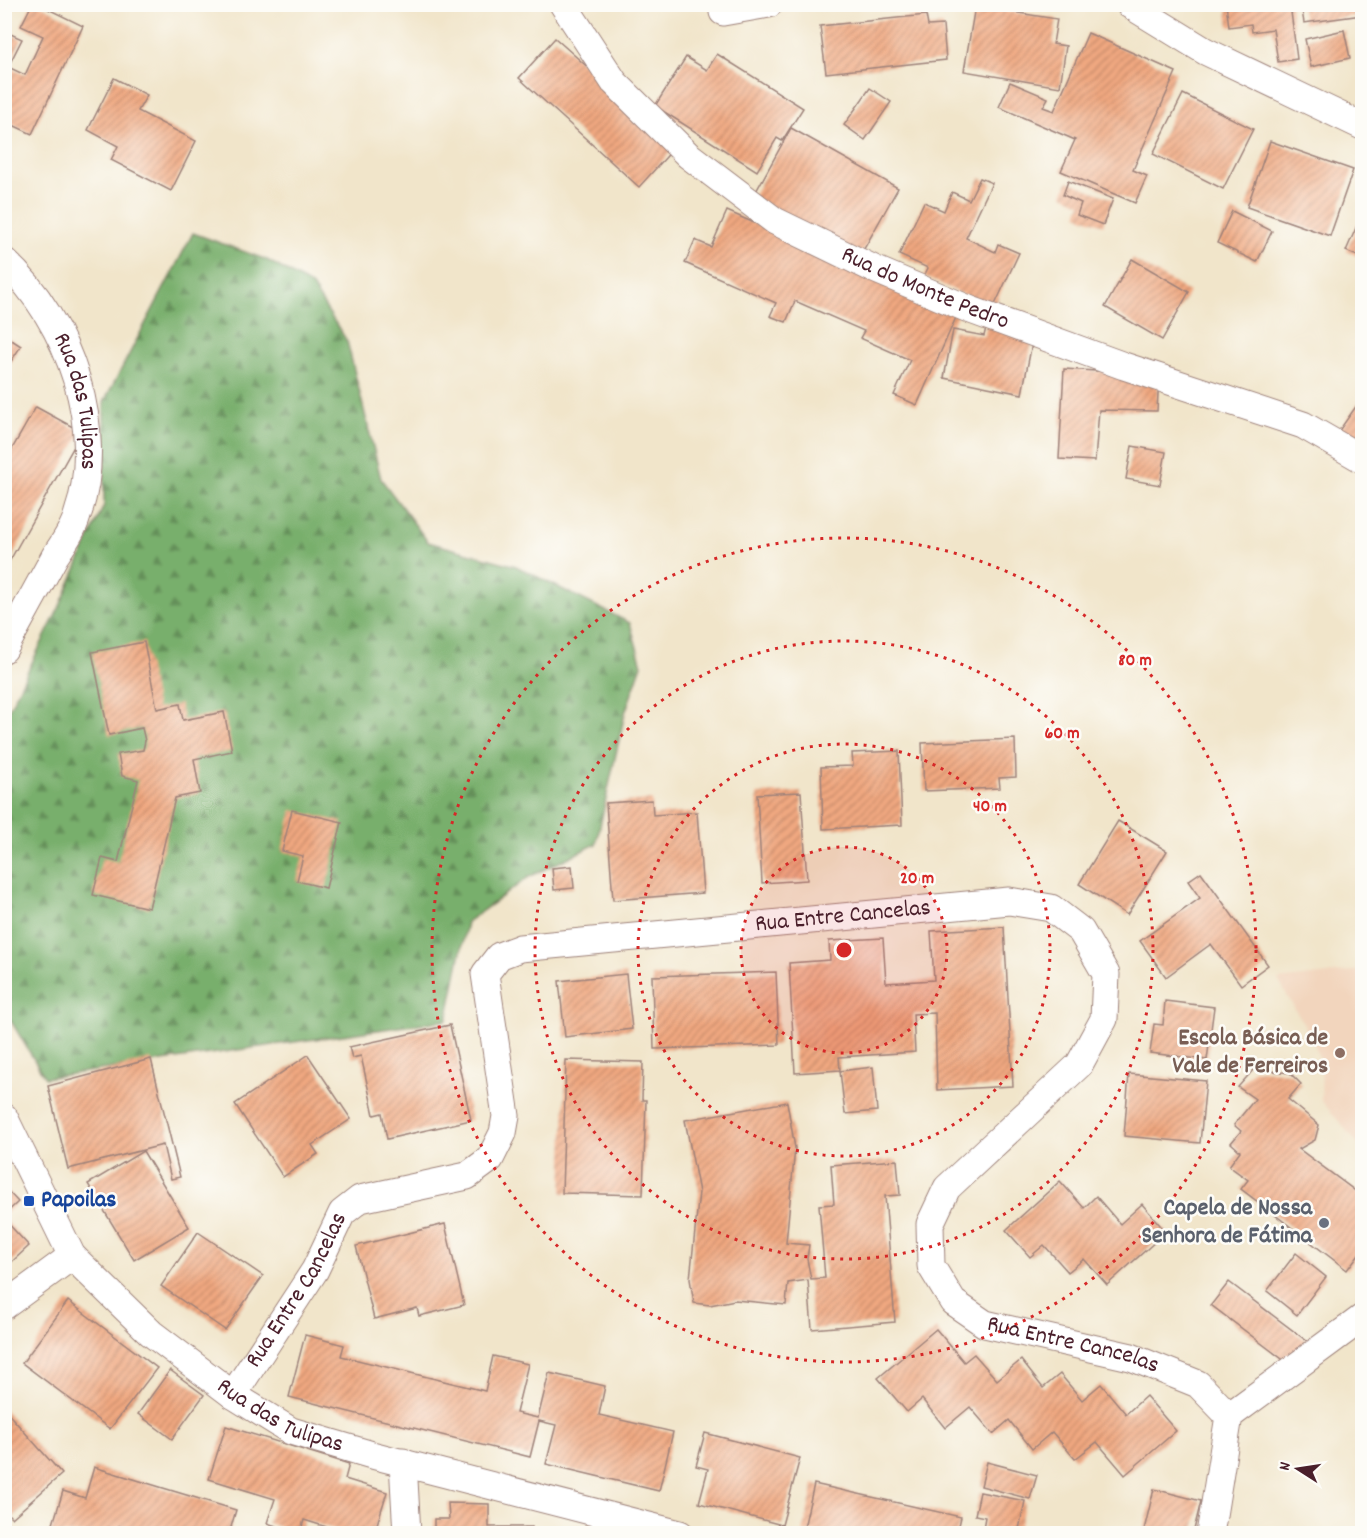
<svg xmlns="http://www.w3.org/2000/svg" width="1367" height="1538" font-family="Dekko,sans-serif">
<defs>
<pattern id="forest-firs" width="22" height="20" patternUnits="userSpaceOnUse" patternTransform="scale(1.5)"><rect width="22" height="20" fill="#78af6c"/><path d="M5 1l3.5 6h-7zM16 11l3.5 6h-7z" fill="#648e59"/></pattern>
<pattern id="building-hatch" width="6" height="6" patternUnits="userSpaceOnUse" patternTransform="scale(1.5)"><rect width="6" height="6" fill="#f0a880"/><path d="M-1 1l2-2M0 6l6-6M5 7l2-2" fill="none" stroke="#c48869"/></pattern>
</defs>
<rect width="100%" height="100%" fill="#fdfcf7"/>
<filter id="ink" filterUnits="userSpaceOnUse"><feTurbulence type="fractalNoise" baseFrequency=".0167" numOctaves="2"/><feDisplacementMap in="SourceGraphic" scale="12" xChannelSelector="R" yChannelSelector="G"/><feConvolveMatrix kernelMatrix="1 2 1 2 8 2 1 2 1" color-interpolation-filters="sRGB"/></filter>
<filter id="wash" filterUnits="userSpaceOnUse"><feTurbulence type="fractalNoise" baseFrequency=".008" numOctaves="4" result="noise"/><feDisplacementMap in="SourceGraphic" scale="24" xChannelSelector="R" yChannelSelector="G"/><feGaussianBlur stdDeviation="1.35" result="paint"/><feColorMatrix in="noise" values="0 0 0 0 0 0 0 0 0 0 0 0 0 0 0 0 0 1.4 0 .05"/><feComposite in="paint" operator="in"/></filter>
<g filter="url(#wash)">
<rect width="100%" height="100%" fill="#f1e5ca"/>
<polygon fill="#f2d5bd" points="1362,970 1362,1149 1321,1100 1322,1066 1313,1040 1278,980"/>
<polygon fill="url(#forest-firs)" stroke="#61674c" stroke-width="1.5" points="193,233 267,260 311,285 347,341 381,479 428,542 516,566 630,623 642,665 625,713 596,844 529,877 467,922 447,1020 45,1078 5,1011 4,719 59,608 104,505 104,402"/>
<g id="blocks">
<g fill="url(#building-hatch)">
<polygon points="32,4 38,4 83,26 32,134 4,121 4,31 22,39 8,67 25,75 43,36 21,26"/>
<polygon points="1226,4 1290,4 1297,59 1278,62 1273,29 1252,32 1251,24 1229,27"/>
<polygon points="1301,4 1362,4 1362,15 1304,23"/>
<polygon points="975,6 1057,19 1053,44 1066,46 1060,87 964,71"/>
<polygon points="926,15 928,26 943,25 946,60 826,73 820,26"/>
<polygon points="1344,30 1350,58 1311,67 1305,39"/>
<polygon points="1088,33 1176,72 1133,170 1147,176 1135,203 1061,171 1075,140 999,107 1010,82 1048,98 1043,107 1054,111"/>
<polygon points="555,38 676,146 639,187 519,78"/>
<polygon points="717,54 803,108 782,141 777,138 757,171 655,106 686,57 707,70"/>
<polygon points="114,78 147,95 138,111 196,141 171,191 111,160 118,146 88,130"/>
<polygon points="870,88 891,102 865,140 844,125"/>
<polygon points="1183,94 1253,129 1223,189 1153,154"/>
<polygon points="791,128 898,188 860,256 753,197"/>
<polygon points="1270,141 1353,170 1330,236 1247,207"/>
<polygon points="980,178 992,183 966,238 995,252 998,244 1019,253 993,309 924,276 928,268 899,255 924,202 944,211 952,192 969,200"/>
<polygon points="1068,181 1113,199 1103,225 1077,215 1081,203 1063,195"/>
<polygon points="727,211 958,313 917,405 894,395 910,360 860,338 864,331 795,301 786,322 770,316 776,303 685,263 695,240 711,247"/>
<polygon points="1232,211 1272,231 1257,262 1217,243"/>
<polygon points="1362,214 1362,258 1346,251"/>
<polygon points="1132,259 1189,292 1162,340 1105,307"/>
<polygon points="987,324 1034,333 1022,394 944,378 953,330 984,336"/>
<polygon points="4,335 21,346 4,372"/>
<polygon points="1064,369 1159,375 1157,411 1099,410 1095,461 1059,459"/>
<polygon points="1362,398 1362,450 1338,432"/>
<polygon points="36,407 82,432 4,571 4,463"/>
<polygon points="1132,446 1166,452 1160,485 1126,479"/>
<polygon points="144,642 157,709 180,704 183,720 224,712 232,751 194,759 200,793 175,798 149,908 93,895 102,858 118,862 138,780 122,776 118,754 143,750 145,741 142,728 109,735 92,652"/>
<polygon points="1015,739 1016,777 999,778 1000,788 924,791 922,743"/>
<polygon points="899,751 902,825 823,829 821,767 853,766 852,753"/>
<polygon points="801,792 807,880 762,883 757,794"/>
<polygon points="652,800 653,815 697,812 703,893 613,900 606,803"/>
<polygon points="292,810 342,822 326,888 297,881 303,856 282,851"/>
<polygon points="1118,821 1167,851 1127,915 1079,884"/>
<polygon points="572,866 574,888 554,890 552,868"/>
<polygon points="1201,872 1268,965 1241,985 1211,944 1166,977 1140,941 1200,898 1188,881"/>
<polygon points="1004,927 1013,1086 937,1090 935,1013 913,1014 915,1052 839,1057 840,1070 795,1073 789,963 830,960 829,941 883,938 886,983 934,980 931,931"/>
<polygon points="776,972 779,1045 654,1049 652,976"/>
<polygon points="626,974 632,1029 565,1037 559,981"/>
<polygon points="1165,1001 1214,1007 1207,1060 1150,1053 1154,1024 1163,1025"/>
<polygon points="450,1025 471,1120 387,1139 382,1113 374,1115 361,1056 352,1058 349,1047"/>
<polygon points="308,1055 351,1119 312,1145 318,1154 283,1177 235,1104"/>
<polygon points="151,1059 180,1177 171,1179 163,1145 68,1169 48,1086"/>
<polygon points="566,1060 643,1062 642,1100 646,1100 643,1195 562,1193"/>
<polygon points="873,1067 877,1111 845,1114 840,1071"/>
<polygon points="1254,1069 1290,1073 1301,1084 1288,1099 1319,1125 1315,1140 1299,1149 1362,1196 1362,1250 1347,1270 1241,1189 1248,1180 1229,1166 1240,1151 1231,1143 1241,1131 1234,1125 1255,1099 1238,1087"/>
<polygon points="1129,1074 1206,1081 1200,1143 1124,1136"/>
<polygon points="787,1102 795,1148 786,1243 809,1245 807,1259 811,1279 825,1278 819,1205 834,1204 831,1165 897,1160 900,1195 885,1196 895,1322 812,1329 808,1280 788,1283 786,1305 735,1300 710,1305 694,1303 690,1279 699,1192 685,1120"/>
<polygon points="143,1151 189,1227 134,1260 88,1184"/>
<polygon points="1060,1181 1084,1208 1096,1196 1120,1224 1142,1204 1166,1232 1107,1285 1084,1259 1068,1272 1044,1245 1030,1257 1006,1230"/>
<polygon points="4,1187 18,1202 4,1215"/>
<polygon points="4,1219 29,1246 4,1269"/>
<polygon points="445,1224 464,1305 419,1316 417,1308 374,1319 356,1246"/>
<polygon points="198,1232 263,1276 225,1330 161,1286"/>
<polygon points="1296,1253 1326,1277 1297,1315 1267,1291"/>
<polygon points="1229,1282 1308,1342 1290,1365 1211,1305"/>
<polygon points="68,1301 157,1368 110,1429 22,1363"/>
<polygon points="936,1329 964,1362 974,1354 997,1380 1021,1360 1043,1388 1060,1374 1082,1400 1101,1384 1126,1414 1146,1396 1176,1431 1125,1475 1097,1442 1075,1459 1052,1432 1032,1449 1009,1420 993,1434 970,1407 945,1428 922,1399 907,1412 878,1378"/>
<polygon points="305,1335 344,1345 341,1356 485,1391 493,1356 528,1364 516,1413 538,1418 549,1373 605,1386 599,1415 673,1432 659,1491 546,1464 556,1425 539,1421 530,1457 289,1397"/>
<polygon points="170,1370 204,1395 172,1439 138,1414"/>
<polygon points="4,1409 62,1474 12,1518 4,1510"/>
<polygon points="226,1426 349,1464 345,1479 387,1492 374,1534 349,1534 304,1520 300,1534 267,1523 275,1499 209,1479"/>
<polygon points="705,1433 800,1458 782,1525 699,1503 708,1469 696,1466"/>
<polygon points="987,1462 1037,1475 1030,1499 981,1486"/>
<polygon points="94,1467 236,1510 229,1534 143,1534 119,1526 117,1534 50,1534 63,1491 85,1498"/>
<polygon points="814,1484 961,1517 957,1534 803,1532"/>
<polygon points="1154,1489 1201,1501 1193,1534 1143,1534"/>
<polygon points="980,1492 1025,1501 1018,1534 982,1534 985,1517 975,1515"/>
<polygon points="448,1503 489,1504 489,1527 532,1527 532,1534 434,1534 434,1519 449,1519"/>
</g>
</g>
</g>
<g filter="url(#ink)">
<use href="#blocks" fill-opacity="0" stroke="#9e827a" stroke-width="1.5"/>
<g fill="none" stroke-linecap="round" stroke-linejoin="round">
<defs>
<g id="minor">
<path id="s1" d="M 563,4 L 614,82 L 688,155 L 775,221 L 874,269 L 971,310 L 1124,366 L 1303,425 L 1362,459"/>
<polyline points="1130,5 1205,51 1362,126"/>
<polyline points="723,12 769,4"/>
<path id="s2" d="M 4,261 C 70,321 107,431 77,516 C 73,530 63,544 55,556 C 38,587 21,618 4,649"/>
<path id="s3" d="M 4,1117 L 72,1256 L 151,1333 L 233,1395 L 291,1431 L 372,1455 L 680,1534"/>
<polyline points="4,1306 72,1256"/>
<path id="s4" d="M 233,1395 L 315,1270 L 342,1213 L 360,1199 L 467,1176 L 490,1159 L 503,1133 L 506,1116 L 485,974 L 499,956 L 520,948 L 1009,901 L 1051,908 L 1081,931 L 1106,974 L 1104,1019 L 1079,1065 L 947,1188 L 930,1224 L 931,1266 L 953,1302 L 985,1324 L 1131,1357 L 1198,1384 L 1229,1416"/>
<polyline points="403,1462 407,1534"/>
<polyline points="1210,1534 1229,1416 1362,1318"/>
</g>
</defs>
<use href="#minor" stroke="#9e827a" stroke-width="29"/>
<use href="#minor" stroke="#fff" stroke-width="27"/>
</g>
</g>
<circle cx="844" cy="950" r="103" fill="#d62828" fill-opacity=".12"/>
<g fill="none" stroke="#d62828" stroke-width="3" stroke-dasharray="3 6">
<circle cx="844" cy="950" r="103"/>
<circle cx="844" cy="950" r="206"/>
<circle cx="844" cy="950" r="309"/>
<circle cx="844" cy="950" r="412"/>
</g>
<circle fill="#8d6e63" stroke="#fdfcf7" stroke-width="2" cx="1340" cy="1053" r="6"/>
<rect fill="#1a4fb4" stroke="#fdfcf7" stroke-width="2" x="23" y="1195" width="12" height="12" rx="3"/>
<circle fill="#6b7280" stroke="#fdfcf7" stroke-width="2" cx="1324" cy="1223" r="6"/>
<g text-anchor="middle" dominant-baseline="central" stroke-width="5" stroke-linejoin="round" paint-order="stroke">
<g font-size="24" fill="#4a1f2b" stroke="#fdfcf7">
<text stroke="none"><textPath href="#s1" startOffset="471">Rua do Monte Pedro</textPath></text>
<text stroke="none"><textPath href="#s2" startOffset="162">Rua das Tulipas</textPath></text>
<text stroke="none"><textPath href="#s4" startOffset="933">Rua Entre Cancelas</textPath></text>
<text stroke="none"><textPath href="#s4" startOffset="123">Rua Entre Cancelas</textPath></text>
<text stroke="none"><textPath href="#s4" startOffset="1761">Rua Entre Cancelas</textPath></text>
<text stroke="none"><textPath href="#s3" startOffset="420">Rua das Tulipas</textPath></text>
</g>
<g font-size="24" font-weight="bold" fill="#785e54" stroke="#fdfcf7" text-anchor="end">
<text x="1328" y="1039">Escola Básica de<tspan x="1328" dy="28">Vale de Ferreiros</tspan></text>
</g>
<g font-size="24" font-weight="bold" fill="#164399" stroke="#fdfcf7" text-anchor="start">
<text x="41" y="1201">Papoilas</text>
</g>
<g font-size="24" font-weight="bold" fill="#5b616d" stroke="#fdfcf7" text-anchor="end">
<text x="1312" y="1209">Capela de Nossa<tspan x="1312" dy="28">Senhora de Fátima</tspan></text>
</g>
</g>
<circle cx="844" cy="950" r="9" fill="#d62828" stroke="#fdfcf7" stroke-width="3"/>
<g font-size="18" text-anchor="middle" font-weight="bold" fill="#d62828" stroke="#fdfcf7" stroke-width="5" stroke-linejoin="round" paint-order="stroke">
<text x="1135" y="665">80 m</text>
<text x="1062" y="738">60 m</text>
<text x="990" y="811">40 m</text>
<text x="917" y="883">20 m</text>
</g>
<rect width="1367" height="1538" fill="none" stroke="#fdfcf7" stroke-width="24"/>
<g transform="translate(1298 1469) rotate(282)" stroke="#fdfcf7" stroke-width="4.5" paint-order="stroke">
<path d="M0-4.5L10 22L0 15L-10 22Z" fill="#4a1f2b"/>
<text y="-9" font-size="16" font-weight="bold" text-anchor="middle" fill="#4a1f2b">N</text>
</g>
</svg>
